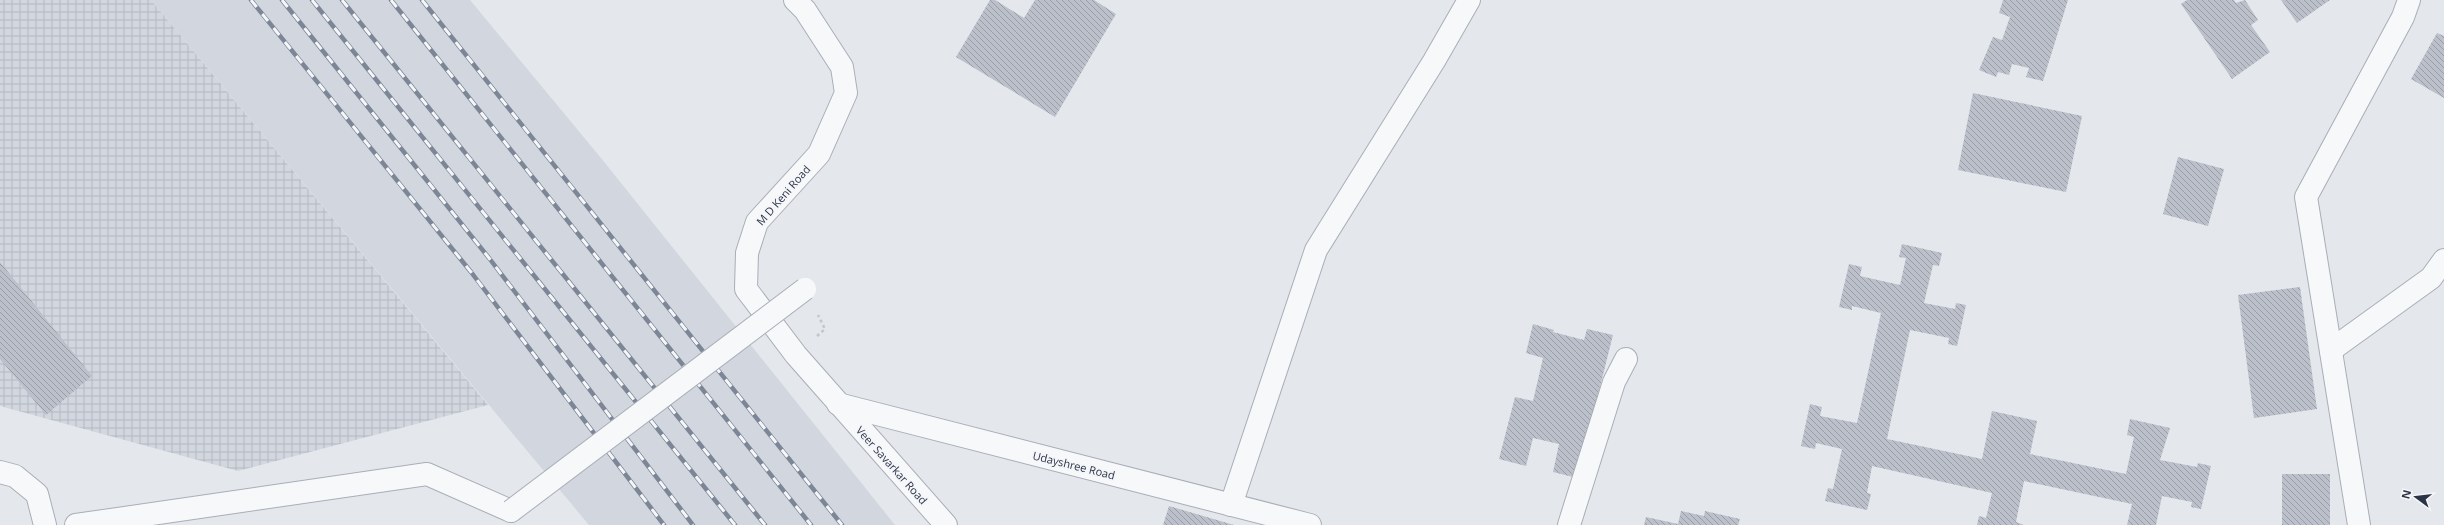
<svg xmlns="http://www.w3.org/2000/svg" width="2444" height="525" font-family="'Open Sans',sans-serif">
<defs>
<pattern id="industrial-grid" width="8" height="8" patternUnits="userSpaceOnUse"><rect width="8" height="8" fill="#d2d6de"/><path d="M0 4h8M4 0v8" fill="none" stroke="#b4b8c0"/></pattern>
<pattern id="building-back-hatch" width="6" height="6" patternUnits="userSpaceOnUse"><rect width="6" height="6" fill="#bbc0ca"/><path d="M-1 5l2 2M0 0l6 6M5-1l2 2" fill="none" stroke="#989da6"/></pattern>
</defs>
<rect width="100%" height="100%" fill="#e4e7ec"/>
<polygon fill="#d2d6de" points="151,0 470,0 601,158 895,525 589,525"/>
<polygon fill="url(#industrial-grid)" points="0,0 151,0 488,405 238,471 0,406"/>
<g fill="url(#building-back-hatch)">
<polygon points="990,0 995,0 1024,18 1035,0 1094,0 1116,14 1055,117 956,57"/>
<polygon points="2003,0 2068,0 2043,81 2026,77 2029,68 2012,64 2009,75 1998,72 1996,77 1979,70 1993,37 2002,40 2010,17 1999,13"/>
<polygon points="2187,0 2234,0 2236,3 2245,0 2258,20 2251,25 2270,52 2232,79 2181,4"/>
<polygon points="2281,0 2330,0 2297,23"/>
<polygon points="2437,33 2444,36 2444,98 2411,79"/>
<polygon points="1973,93 2082,116 2066,192 1958,170"/>
<polygon points="2178,157 2224,169 2208,226 2163,214"/>
<polygon points="1902,244 1942,253 1939,266 1933,265 1924,303 1955,309 1956,303 1966,305 1957,346 1948,344 1949,338 1910,330 1887,439 1982,459 1992,411 2037,421 2030,454 2126,474 2134,437 2127,435 2130,419 2170,428 2160,460 2197,467 2198,463 2211,466 2201,509 2191,507 2192,502 2162,496 2156,525 2127,525 2132,504 2024,481 2016,522 2024,525 1977,525 1979,516 1986,518 1992,493 1872,466 1867,493 1871,494 1867,510 1825,501 1828,488 1833,489 1842,449 1816,443 1815,449 1801,446 1810,404 1822,407 1820,416 1857,423 1881,313 1852,306 1852,310 1839,307 1849,264 1862,267 1860,276 1900,285 1906,258 1899,257"/>
<polygon points="0,262 92,376 46,415 0,359"/>
<polygon points="2300,287 2317,409 2254,418 2238,295"/>
<polygon points="1533,324 1554,330 1553,332 1584,340 1587,329 1613,335 1577,478 1553,472 1559,444 1533,438 1526,466 1499,459 1515,397 1533,401 1543,358 1526,353"/>
<rect x="2282" y="474" width="48" height="51"/>
<polygon points="1169,506 1234,525 1163,525"/>
<polygon points="1681,511 1704,516 1705,511 1740,519 1738,525 1644,525 1646,517 1678,524"/>
</g>
<g fill="none" stroke-linecap="round" stroke-linejoin="round">
<defs>
<g id="minor">
<polyline points="795,0 805,10 842,67 846,93 819,154 757,222 747,253 746,289 796,355 946,525"/>
<polyline points="2331,350 2431,278 2444,260"/>
<polyline points="838,404 1310,525"/>
<polyline points="0,472 15,476 37,494 45,525"/>
<polyline points="1231,505 1316,250 1434,61 1469,0"/>
<polyline points="76,525 427,474 511,511"/>
<polyline points="1569,525 1614,382 1626,359"/>
<polyline points="2359,525 2306,197 2403,17 2409,0"/>
</g>
</defs>
<use href="#minor" stroke="#a9aeb7" stroke-width="24"/>
<polyline stroke="#c2c5cb" stroke-width="2.5" stroke-dasharray="3 3" stroke-linecap="butt" points="817,336 825,329 818,315"/>
<use href="#minor" stroke="#f7f8fa" stroke-width="22"/>
<defs>
<g id="rail">
<polyline points="251,0 471,272 664,525"/>
<polyline points="282,0 489,258 693,525"/>
<polyline points="312,0 735,525"/>
<polyline points="342,0 765,525"/>
<polyline points="391,0 811,525"/>
<polyline points="422,0 842,525"/>
</g>
</defs>
<use href="#rail" stroke="#7d8696" stroke-width="4.5"/>
<use href="#rail" stroke="#f4f6f9" stroke-width="3" stroke-dasharray="9" stroke-linecap="butt"/>
<defs>
<polyline id="minor-bridge" points="511,511 805,289"/>
</defs>
<use href="#minor-bridge" stroke="#a9aeb7" stroke-width="24" stroke-linecap="butt"/>
<use href="#minor-bridge" stroke="#f7f8fa" stroke-width="22"/>
</g>
<g text-anchor="middle" dominant-baseline="central" stroke-width="4" stroke-linejoin="round" paint-order="stroke">
<g font-size="11" fill="#2b3445" stroke="#f4f6f9">
<text transform="translate(783 195) rotate(-49)">M D Keni Road</text>
<text transform="translate(892 465) rotate(48)">Veer Savarkar Road</text>
<text transform="translate(1074 465) rotate(14)">Udayshree Road</text>
</g>
</g>
<g transform="translate(2416 497) rotate(285)" stroke="#f4f6f9" stroke-width="3" paint-order="stroke">
<path d="M0-3L7 15L0 10L-7 15Z" fill="#2b3445"/>
<text y="-6" font-size="11" font-weight="bold" text-anchor="middle" fill="#2b3445">N</text>
</g>
</svg>
